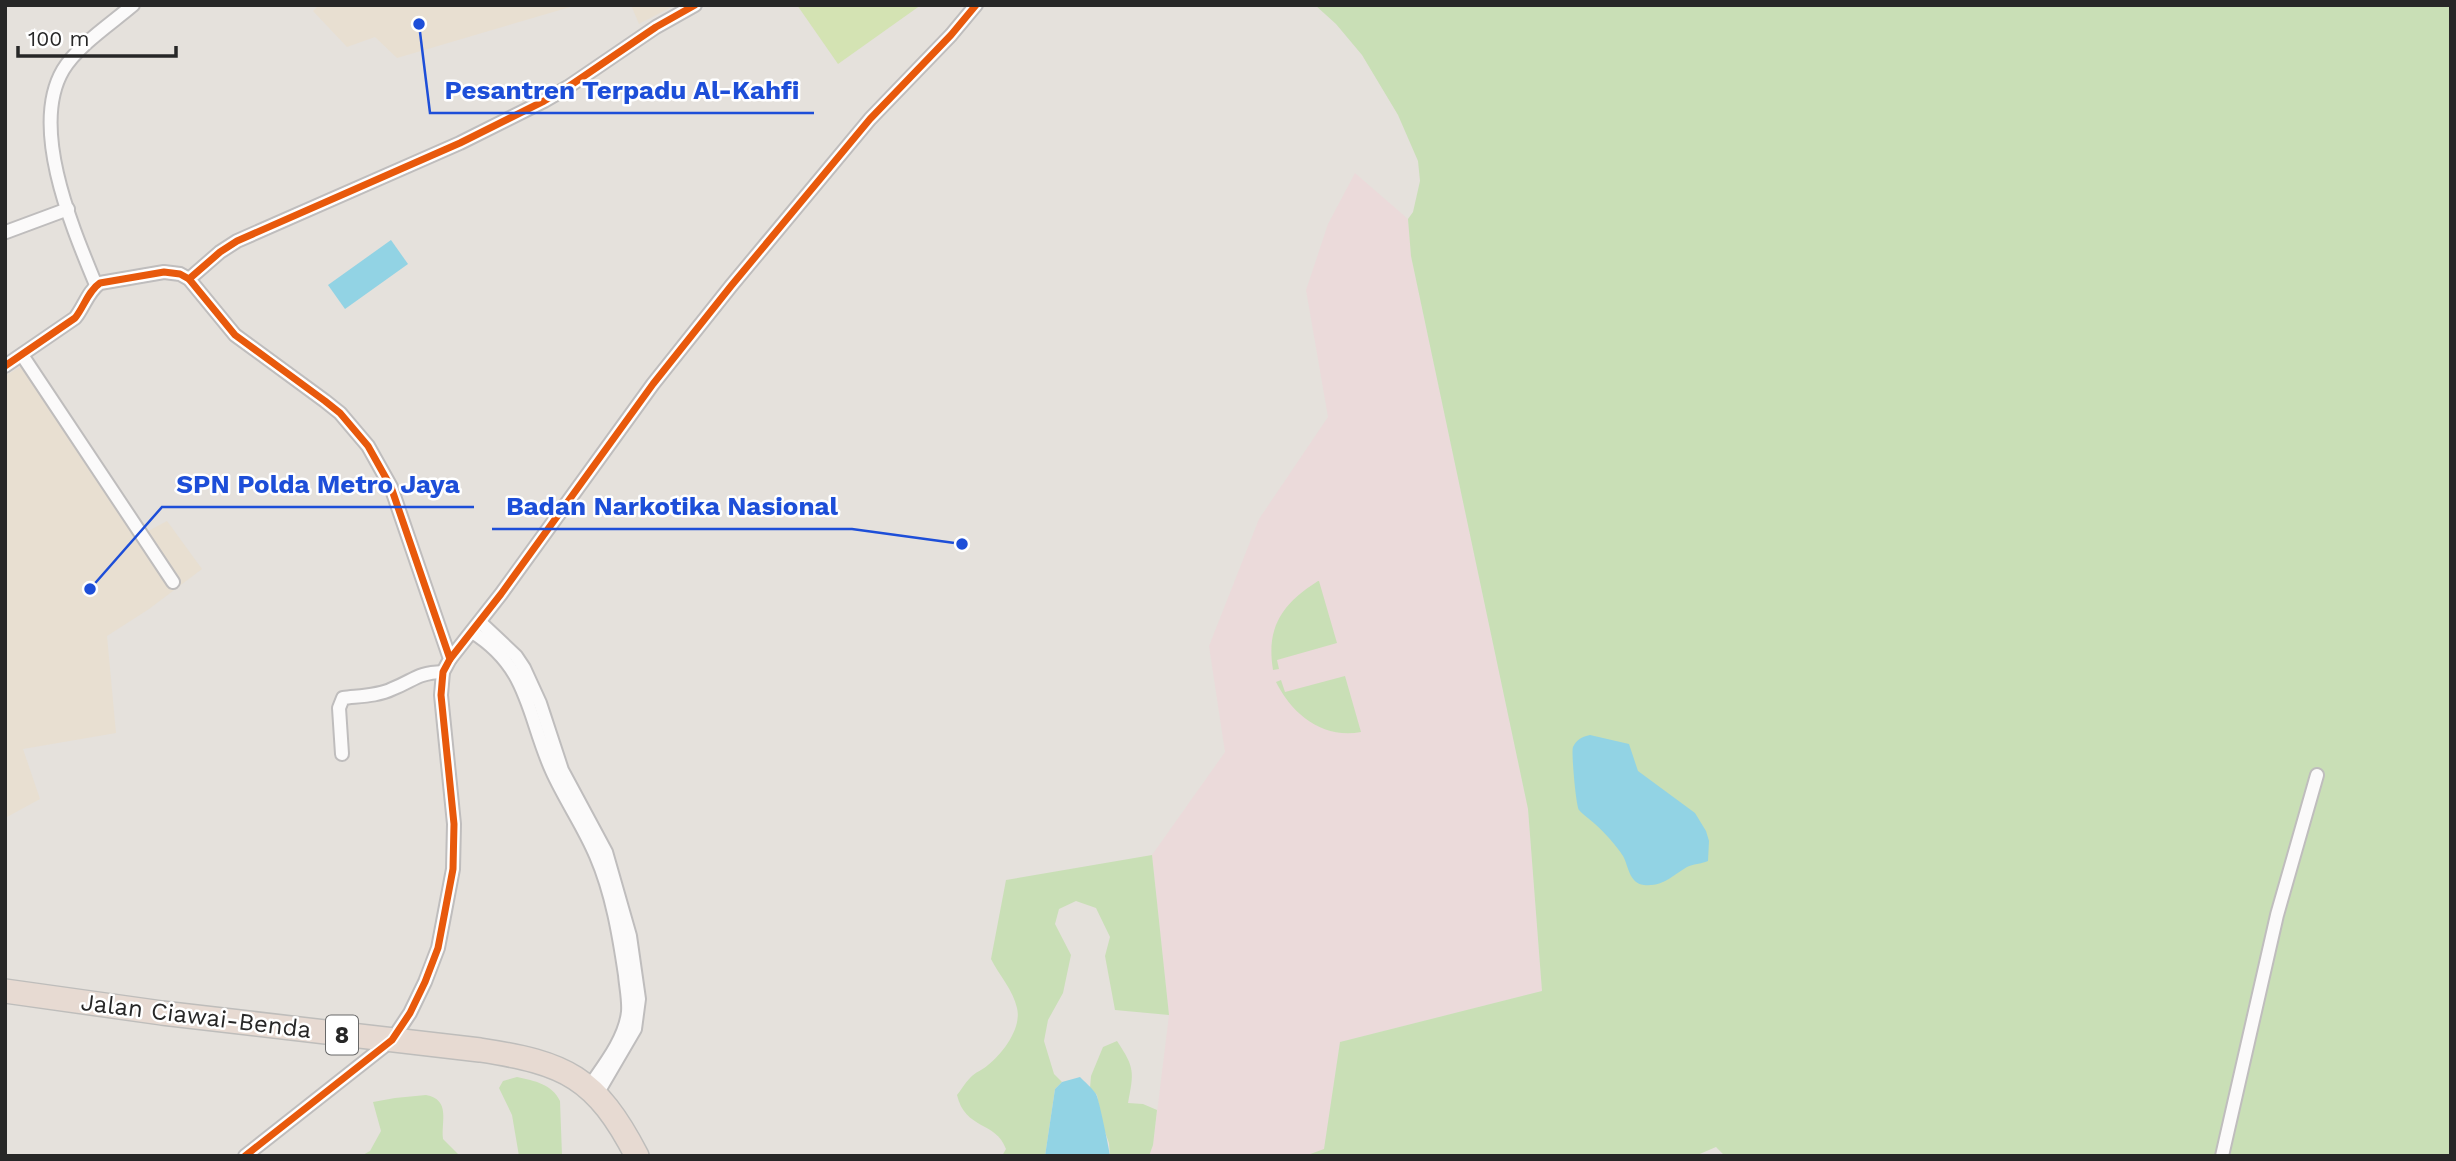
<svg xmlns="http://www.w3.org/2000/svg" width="2456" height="1161" font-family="'Work Sans',sans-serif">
<rect width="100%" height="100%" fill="#e5e1dc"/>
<g fill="#e8dfd1">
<polygon points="319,5 577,5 397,58 375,37 347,47 313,11"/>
<polygon points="631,5 675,5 639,24"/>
<polygon points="28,362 141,535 167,521 202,569 149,609 107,636 116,733 23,749 40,799 5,818 5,376"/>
</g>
<polygon fill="#ebdada" points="1355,173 1408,219 1411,256 1528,809 1542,991 1340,1042 1324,1150 1305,1156 1149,1156 1153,1145 1169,1015 1152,855 1225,752 1209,646 1259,519 1328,417 1306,290 1328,224"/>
<g fill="#c9dfb6">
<polygon points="1315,5 2451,5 2451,1156 1725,1156 1716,1147 1695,1156 1305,1156 1324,1149 1340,1042 1542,991 1528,809 1411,256 1408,219 1413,212 1420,181 1418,161 1398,115 1362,55 1336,24"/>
<path d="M 1318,581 L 1319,581 L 1337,643 L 1277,660 L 1279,669 L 1273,670 C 1266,627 1282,604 1318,581 Z"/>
<path d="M 1345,676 L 1361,732 C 1322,739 1292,714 1276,682 L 1281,680 L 1285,692 Z"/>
<path d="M 1152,855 L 1169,1015 L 1115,1010 L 1105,956 L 1110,937 L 1096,908 L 1076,901 L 1059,909 L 1055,924 L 1071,955 L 1063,993 L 1048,1020 L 1044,1041 L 1054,1074 L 1062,1082 L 1055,1089 L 1045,1156 L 1002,1156 L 1006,1149 C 996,1121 965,1130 957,1095 C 961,1090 965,1083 970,1078 C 975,1072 983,1070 988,1065 C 1003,1053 1022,1028 1017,1008 C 1013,990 999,975 991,959 L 1006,880 Z"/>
<path d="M 1117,1041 C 1135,1068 1134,1072 1128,1103 L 1143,1104 L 1157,1110 L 1153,1145 L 1149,1156 L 1110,1156 L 1109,1143 L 1102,1124 L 1097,1095 L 1090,1088 L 1091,1076 L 1103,1047 Z"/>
<path d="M 517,1077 C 535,1081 552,1084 560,1101 L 562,1156 L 519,1156 L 512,1115 L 499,1088 L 503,1081 Z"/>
<path d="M 426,1095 C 451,1100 441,1121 443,1139 L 460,1156 L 361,1156 L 370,1151 L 381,1131 L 373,1102 L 395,1098 Z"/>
</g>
<polygon fill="#d4e3b3" points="797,5 921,5 838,64"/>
<g fill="#92d3e4">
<polygon points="391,240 408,264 345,309 328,285"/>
<path d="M 1590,735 L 1629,744 L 1638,771 L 1695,813 L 1706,831 L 1709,841 L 1708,861 C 1701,864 1693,864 1687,867 C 1673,875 1663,887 1644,885 C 1629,883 1629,867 1623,856 C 1616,845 1605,833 1595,824 C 1590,819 1583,815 1579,810 C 1576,806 1571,751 1573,747 C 1577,739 1582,737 1590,735 Z"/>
<path d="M 1080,1077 C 1085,1082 1092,1088 1096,1094 C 1099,1099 1109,1149 1110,1156 L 1045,1156 L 1055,1089 L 1062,1082 Z"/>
</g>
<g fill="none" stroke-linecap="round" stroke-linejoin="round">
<defs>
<g id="street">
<polyline points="6,232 68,209"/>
<polyline points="189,279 220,252 237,241 460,143 544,101 568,87 656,27 695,5"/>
<path d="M 96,285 C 73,229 29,128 63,70 C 77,46 112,23 133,5"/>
<polyline points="22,355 173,582"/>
<path d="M 5,366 L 75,318 C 84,307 88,291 100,283 L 164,272 L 180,274 L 189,279 L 235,335 L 325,401 L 340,413 L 368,446 L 391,487 L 450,659 L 443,672 L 441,695 L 454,824 L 453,869 L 438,948 L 425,982 L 410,1013 L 392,1040 L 245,1156"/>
<polyline points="480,622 516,656 524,668 540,703 562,770 606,852 630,936 639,999 635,1029 597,1094"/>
<path d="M 472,632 C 530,668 527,716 552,771 C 565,800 584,827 596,856 C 612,893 619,935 625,975 C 626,987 629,1000 628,1012 C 625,1039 604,1065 589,1087"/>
<polyline points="450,659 501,594 653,384 731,286 870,119 951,35 976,5"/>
<path d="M 342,754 L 339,708 L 343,698 C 359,696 378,696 392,689 C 415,680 416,673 443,672"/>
<polyline points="2222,1156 2277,915 2317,775"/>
</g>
<path id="highway" d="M 5,991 L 162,1013 L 480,1050 C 566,1063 596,1077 637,1156"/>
</defs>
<use href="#street" stroke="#bfbdbd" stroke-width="16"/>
<use href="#highway" stroke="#bebdbb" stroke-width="26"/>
<use href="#street" stroke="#fbfafa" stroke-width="12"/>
<use href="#highway" stroke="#e7dad2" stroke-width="23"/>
<defs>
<g id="cycleway">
<polyline points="189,279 220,252 237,241 460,143 544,101 568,87 656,27 695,5"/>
<path d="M 5,366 L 75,318 C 84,307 88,291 100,283 L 164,272 L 180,274 L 189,279 L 235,335 L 325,401 L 340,413 L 368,446 L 391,487 L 450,659 L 443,672 L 441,695 L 454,824 L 453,869 L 438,948 L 425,982 L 410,1013 L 392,1040 L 245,1156"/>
<polyline points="450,659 501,594 653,384 731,286 870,119 951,35 976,5"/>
</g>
</defs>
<use href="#cycleway" stroke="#fff" stroke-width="11"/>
<use href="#cycleway" stroke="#e8590c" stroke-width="7"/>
</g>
<g text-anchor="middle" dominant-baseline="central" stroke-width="5" stroke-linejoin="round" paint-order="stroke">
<rect fill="#fff" stroke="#686868" stroke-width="2" x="326" y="1015.5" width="32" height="39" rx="5"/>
<g font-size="23" font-weight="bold" fill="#272727">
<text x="342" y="1035">8</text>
</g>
<g font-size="24" fill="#272727" stroke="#fff">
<text transform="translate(196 1016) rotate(7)">Jalan Ciawai-Benda</text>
</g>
</g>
<path fill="none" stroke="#1d4ed8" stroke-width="2.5" d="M419 24L430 113H814M90 589L162 507H474M962 544L852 529H492"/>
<g fill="#1d4ed8" stroke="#fff" stroke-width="2.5">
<circle cx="419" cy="24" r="7"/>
<circle cx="90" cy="589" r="7"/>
<circle cx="962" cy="544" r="7"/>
</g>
<g font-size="26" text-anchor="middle" font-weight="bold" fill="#1d4ed8" stroke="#fff" stroke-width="5" stroke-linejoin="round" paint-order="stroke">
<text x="622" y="99">Pesantren Terpadu Al-Kahfi</text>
<text x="318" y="493">SPN Polda Metro Jaya</text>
<text x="672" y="515">Badan Narkotika Nasional</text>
</g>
<rect width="2456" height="1161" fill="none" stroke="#272727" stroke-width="14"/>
<path d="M18 46v10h158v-10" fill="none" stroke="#272727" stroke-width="3.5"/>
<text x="28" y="46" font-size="21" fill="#272727" stroke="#ffffff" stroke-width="5" paint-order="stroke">100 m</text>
</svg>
